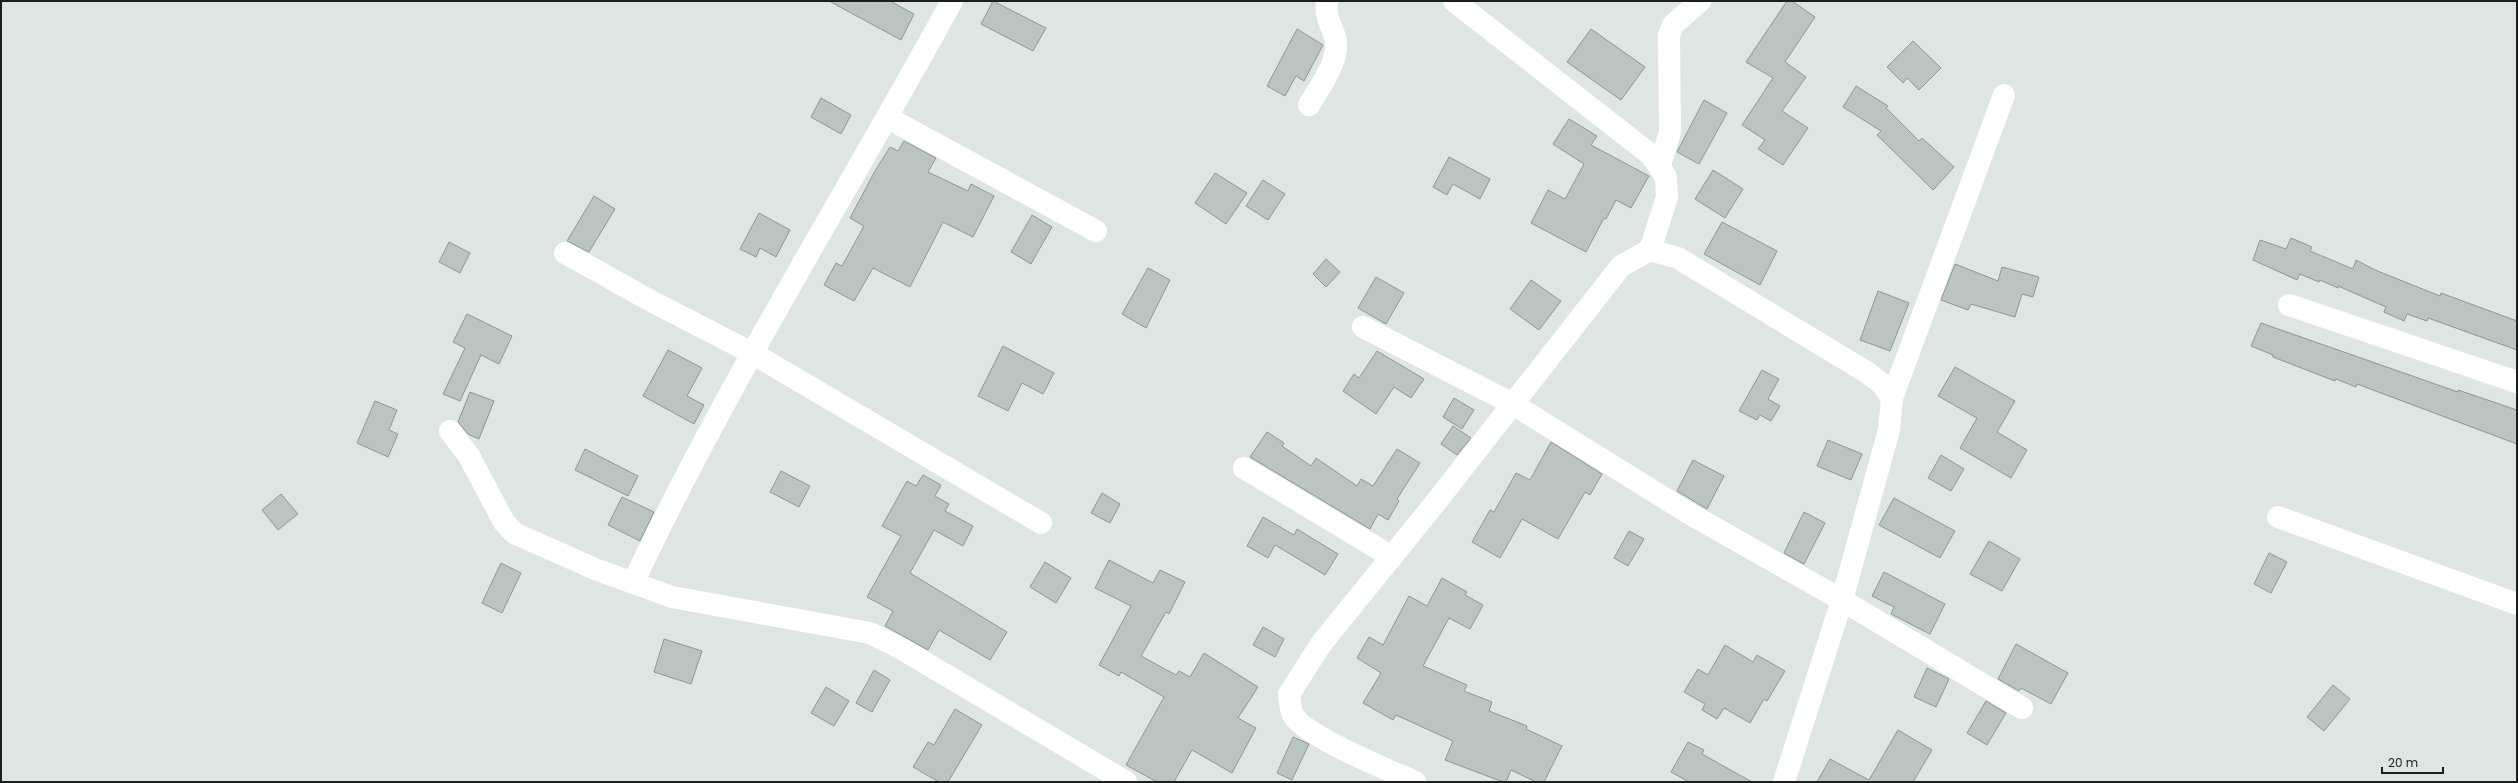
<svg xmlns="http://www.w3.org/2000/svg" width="2518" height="783" font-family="Poppins,sans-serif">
<rect width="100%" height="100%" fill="#dde6e2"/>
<g fill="#bac4c2" stroke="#8e9796">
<polygon points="829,1 890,1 914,14 901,40"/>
<polygon points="993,1 1046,28 1033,51 981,24"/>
<polygon points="1787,1 1792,1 1815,17 1785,62 1806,77 1782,111 1808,128 1783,165 1758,149 1765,140 1742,125 1773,78 1746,62"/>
<polygon points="1297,29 1323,45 1304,81 1296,76 1285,96 1267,86"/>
<polygon points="1591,29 1645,67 1621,100 1567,62"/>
<polygon points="1913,41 1941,68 1919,90 1907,78 1903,83 1887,67"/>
<polygon points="1856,86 1888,106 1886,108 1919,141 1922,138 1954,167 1933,190 1877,135 1881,131 1843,107"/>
<polygon points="821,98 851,115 841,134 811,117"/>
<polygon points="1704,100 1727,113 1699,164 1677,152"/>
<polygon points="1569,119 1597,136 1591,145 1649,176 1631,208 1616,200 1606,219 1604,218 1586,252 1531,223 1548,190 1565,199 1584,164 1553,144"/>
<polygon points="904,141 936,158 928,172 968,191 971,184 994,196 973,237 943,222 910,287 873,268 854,301 824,285 836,263 842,266 864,226 850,218 875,171 890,147 898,151"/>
<polygon points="1449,157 1490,179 1480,199 1453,184 1447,195 1433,187"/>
<polygon points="1713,170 1743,189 1725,218 1695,199"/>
<polygon points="1215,173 1247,193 1226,224 1195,203"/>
<polygon points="1263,180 1285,194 1268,220 1246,206"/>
<polygon points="594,196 615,209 589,252 567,241"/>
<polygon points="759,213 790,230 776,257 760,248 756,257 740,249"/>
<polygon points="1032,215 1052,227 1031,264 1011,252"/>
<polygon points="1722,222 1777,251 1760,285 1704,254"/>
<polygon points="2291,238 2312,247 2310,251 2353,269 2356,260 2375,270 2440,296 2441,293 2517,321 2517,350 2428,318 2427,321 2407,314 2404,321 2384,312 2386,307 2338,286 2338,288 2320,280 2319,282 2300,274 2297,280 2253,260 2260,240 2286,249"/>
<polygon points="449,242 470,253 460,273 439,262"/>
<polygon points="1326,259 1340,272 1326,287 1313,274"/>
<polygon points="1955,264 1998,281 2002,267 2039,277 2033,297 2022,294 2015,317 1971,304 1968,310 1941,300"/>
<polygon points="1148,268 1170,280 1146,328 1122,314"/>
<polygon points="1376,277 1404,293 1386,324 1358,308"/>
<polygon points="1531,280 1561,301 1539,330 1510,309"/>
<polygon points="1878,291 1909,303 1890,351 1860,340"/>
<polygon points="467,314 512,336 499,364 481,355 460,401 443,394 465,348 453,342"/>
<polygon points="2261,323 2458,392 2458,390 2517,410 2517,444 2357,384 2356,387 2336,379 2335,381 2273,357 2273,355 2251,346"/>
<polygon points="1003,346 1054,373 1043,394 1022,383 1008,411 978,396"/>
<polygon points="668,350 702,368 687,396 704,405 694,424 643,396"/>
<polygon points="1377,351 1424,379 1411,398 1394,387 1376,414 1343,391 1354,374 1359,378"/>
<polygon points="1955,367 2015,401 1997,432 2027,450 2011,478 1960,448 1977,418 1938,396"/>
<polygon points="1762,370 1779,379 1768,399 1780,406 1771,421 1760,415 1757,420 1739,411"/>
<polygon points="470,392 494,401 479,439 468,434 458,422"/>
<polygon points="1454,398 1474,410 1462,429 1443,417"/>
<polygon points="375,401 397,410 389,430 398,434 388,457 357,443"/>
<polygon points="1453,426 1471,438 1457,455 1441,444"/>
<polygon points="1267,432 1284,443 1282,446 1311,466 1316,458 1357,486 1361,479 1373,486 1397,449 1420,463 1397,499 1399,501 1388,520 1378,514 1370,529 1250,457"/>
<polygon points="1828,440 1862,454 1851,480 1817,466"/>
<polygon points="1551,442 1602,474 1590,495 1585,492 1558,539 1522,519 1500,558 1472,542 1490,510 1494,512 1516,473 1530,480"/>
<polygon points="585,449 638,476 628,496 575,470"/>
<polygon points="1941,455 1964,469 1951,491 1928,478"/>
<polygon points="1693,460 1724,476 1707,509 1677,491"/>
<polygon points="781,471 810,486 799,507 770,492"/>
<polygon points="923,475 941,485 935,496 949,504 945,511 973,526 963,546 934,530 910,573 1007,632 990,660 939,630 928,650 885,626 893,611 867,597 901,536 882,526 907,481 916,486"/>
<polygon points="1102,493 1120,504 1110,523 1091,513"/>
<polygon points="281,494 298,514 278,530 262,510"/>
<polygon points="622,497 654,512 640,541 608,525"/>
<polygon points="1894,498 1955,531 1940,558 1879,525"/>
<polygon points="1804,512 1825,523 1804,564 1784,553"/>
<polygon points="1263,517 1294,535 1297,529 1338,554 1325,575 1275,545 1268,558 1247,546"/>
<polygon points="1629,531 1644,539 1628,566 1614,558"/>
<polygon points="1989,541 2020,559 2002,591 1970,574"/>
<polygon points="2269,553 2287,562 2271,593 2254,584"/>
<polygon points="1109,560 1153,583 1160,570 1185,582 1169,614 1166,612 1141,656 1176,675 1179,671 1190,677 1204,653 1258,687 1238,718 1256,728 1232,773 1192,750 1174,782 1157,782 1126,765 1164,697 1121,672 1119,676 1099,665 1131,606 1095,588"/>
<polygon points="1045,562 1071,578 1056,603 1030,587"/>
<polygon points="501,563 521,573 502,613 482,603"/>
<polygon points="1884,572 1945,604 1930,634 1891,614 1894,607 1872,596"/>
<polygon points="1442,578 1467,592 1465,595 1483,605 1470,629 1449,618 1423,666 1467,685 1464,691 1492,702 1489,711 1527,726 1526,729 1562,746 1544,782 1536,782 1511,770 1506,782 1503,782 1445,760 1453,741 1396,715 1393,720 1363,703 1381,673 1357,658 1369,637 1383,645 1409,596 1427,606"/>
<polygon points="1263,627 1284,639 1275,657 1253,645"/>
<polygon points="664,639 702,651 691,684 654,672"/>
<polygon points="2016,644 2068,673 2051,704 2021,688 2019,691 1998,679"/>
<polygon points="1725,645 1753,662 1757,655 1785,671 1767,701 1764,699 1750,723 1724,708 1717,719 1702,710 1705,704 1684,692 1698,669 1708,675"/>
<polygon points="1927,668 1949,679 1936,707 1914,697"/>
<polygon points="874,670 890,680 872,712 856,703"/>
<polygon points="2333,685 2350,699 2324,731 2307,717"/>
<polygon points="826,687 849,701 834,726 811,713"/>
<polygon points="1986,701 2006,713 1987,745 1967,733"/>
<polygon points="955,709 982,725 948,782 939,782 913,767 928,742 934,745"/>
<polygon points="1898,730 1932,750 1913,782 1817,782 1830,759 1869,780"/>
<polygon points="1293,737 1309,744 1292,780 1277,773"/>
<polygon points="1688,742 1704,750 1702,754 1752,782 1689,782 1671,772"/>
</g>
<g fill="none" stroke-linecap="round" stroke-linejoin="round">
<g stroke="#fff" stroke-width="22">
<polyline points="1454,1 1651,155 1666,177 1667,197 1650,250"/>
<path d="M 1309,105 C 1320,86 1341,60 1335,37 C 1330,21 1325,18 1327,1"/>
<polyline points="888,118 1096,231"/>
<polyline points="1660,165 1670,132 1669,35 1673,25 1700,1"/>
<polyline points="565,253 651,301 752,353 1041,523"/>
<polyline points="2289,305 2517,382"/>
<polyline points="1363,327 1513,404 1690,514 1842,600 2022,708"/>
<polyline points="1892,398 2004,95"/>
<polyline points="450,431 469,456 504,522 514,533 595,569 672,597 870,633 902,649 1126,782"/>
<polyline points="1244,468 1392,557"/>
<polyline points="2278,517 2517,604"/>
<path d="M 633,583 C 727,383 846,195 952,1"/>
<path d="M 1415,782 C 1389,770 1306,737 1293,715 C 1290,710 1290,700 1289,694 L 1321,644 L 1436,502 L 1621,266 L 1650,250 L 1678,258 L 1868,373 L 1882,384 L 1892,398 L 1889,430 L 1842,600 L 1784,782"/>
</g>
</g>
<rect width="2518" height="783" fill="none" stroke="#1b1e1d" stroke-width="4"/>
<path d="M2382 767v6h61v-6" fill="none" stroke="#1b1e1d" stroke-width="2"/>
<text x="2388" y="767" font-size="12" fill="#1b1e1d" stroke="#dde6e2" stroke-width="3" paint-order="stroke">20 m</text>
</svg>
